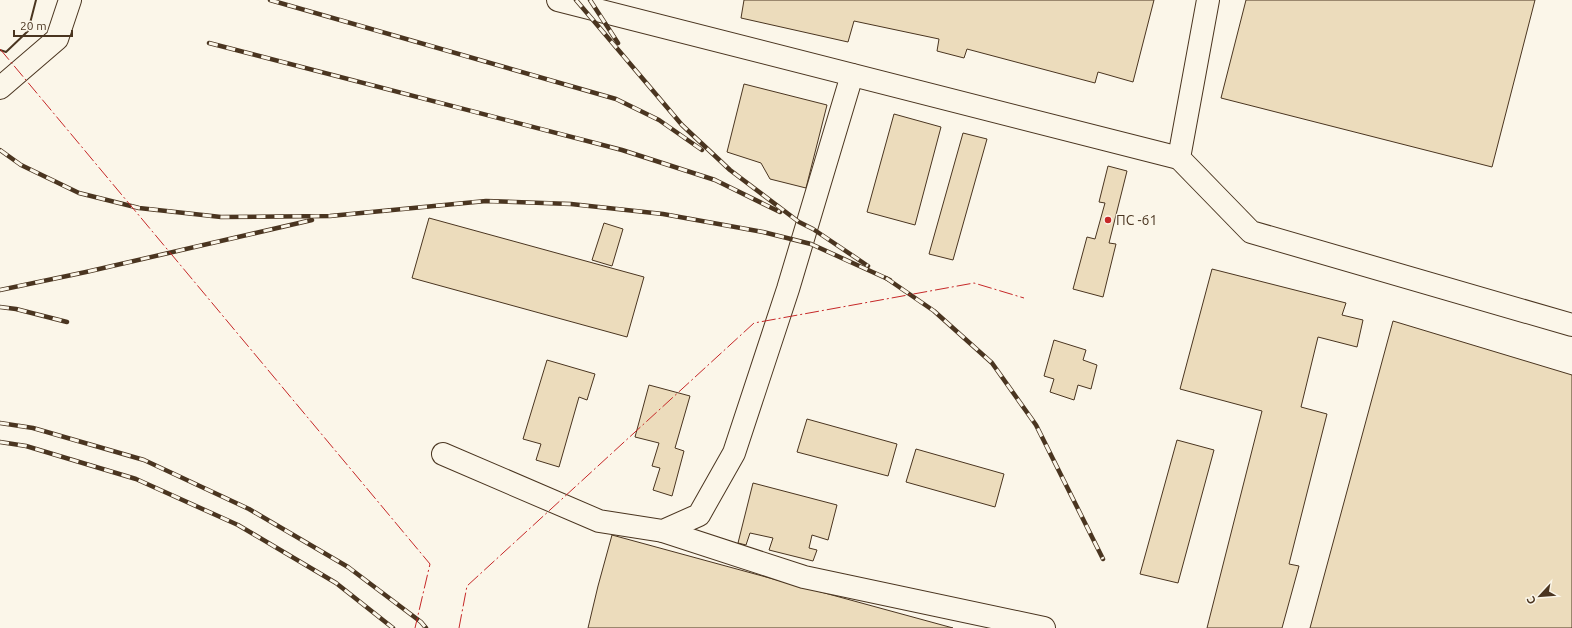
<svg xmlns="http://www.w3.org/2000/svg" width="1572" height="628" font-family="Ubuntu,sans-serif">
<rect width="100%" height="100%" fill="#fbf6e9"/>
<g fill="#ecdcbc" stroke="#4a3520">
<polygon points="744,0 1154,0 1133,82 1098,72 1095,83 967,49 964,58 937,51 939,39 854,21 848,42 741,18"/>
<polygon points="1246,0 1535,0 1492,167 1221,98"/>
<polygon points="744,84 827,105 806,188 770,179 761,163 727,152"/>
<polygon points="894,114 941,127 915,225 867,212"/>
<polygon points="963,133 987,139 953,260 929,254"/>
<polygon points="1108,166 1127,171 1109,243 1116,244 1103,297 1073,289 1087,237 1095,239 1105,203 1099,202"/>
<polygon points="429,218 644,277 627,337 412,278"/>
<polygon points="604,223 623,229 612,266 592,260"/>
<polygon points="1212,269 1346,303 1342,315 1363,320 1357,347 1318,337 1301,407 1327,414 1289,564 1299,566 1282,628 1207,628 1262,411 1180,389"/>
<polygon points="1393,321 1572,375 1572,628 1310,628"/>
<polygon points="1054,340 1086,350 1083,360 1097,365 1091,389 1078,385 1074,400 1050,392 1054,379 1044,376"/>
<polygon points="547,360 595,374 587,400 579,397 559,467 536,460 541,444 523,439"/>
<polygon points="649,385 690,396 675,448 684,451 672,496 653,490 660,468 652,466 659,443 635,437"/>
<polygon points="807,419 897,444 888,476 797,452"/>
<polygon points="1177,440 1214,450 1178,583 1140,574"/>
<polygon points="916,449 1004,474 995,507 906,482"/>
<polygon points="753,483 837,505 828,540 812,535 809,548 817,550 813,561 769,550 773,538 750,533 746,545 738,543"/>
<polygon points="612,535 953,628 588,628 598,586"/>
</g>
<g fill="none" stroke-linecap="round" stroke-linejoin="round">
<defs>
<g id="minor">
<polyline points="558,0 1179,158"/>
<polyline points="1208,0 1179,158 1251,232 1572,325"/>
<polyline points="0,88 57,39 70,0"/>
<polyline points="443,454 599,521 663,531 699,515 734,453 788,289 852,75"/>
<polyline points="663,531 804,577 1044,628"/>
</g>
</defs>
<use href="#minor" stroke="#4a3520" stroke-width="24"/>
<use href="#minor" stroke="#fbf6e9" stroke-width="22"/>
<defs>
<g id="rail">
<polyline points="270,0 616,99 659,120 702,150"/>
<polyline points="576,0 682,125 730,170 799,222 813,229 868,266"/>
<polyline points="590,0 618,43"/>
<polyline points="209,43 622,150 715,180 780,212"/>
<polyline points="0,150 21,165 79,193 139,208 221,217 330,216 486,201 571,204 663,214 763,232 811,244 890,280"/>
<polyline points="886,278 934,311 992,363 1036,425 1103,559"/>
<polyline points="0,290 86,272 312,220"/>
<polyline points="0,307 16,309 67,322"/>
<polyline points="0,423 33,428 144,460 249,509 348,567 421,622 426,628"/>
<polyline points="0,442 26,446 136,479 238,525 336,583 393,628"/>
</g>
</defs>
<use href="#rail" stroke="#4a3520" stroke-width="4.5"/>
<use href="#rail" stroke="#fbf6e9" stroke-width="3" stroke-dasharray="9" stroke-linecap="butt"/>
<polyline stroke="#4a3520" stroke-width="2" points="0,50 6,52 28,31 36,0"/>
<g stroke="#c62828" stroke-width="1" stroke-dasharray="14 3 2 3" stroke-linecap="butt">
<polyline points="0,49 430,564 415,628"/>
<polyline points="459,628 467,586 754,323 974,283 1024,298"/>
</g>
</g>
<circle fill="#c62828" stroke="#fbf6e9" stroke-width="1.5" cx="1108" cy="220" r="4"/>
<g text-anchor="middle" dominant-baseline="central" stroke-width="3" stroke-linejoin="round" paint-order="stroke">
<g font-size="14" fill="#4a3520" stroke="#fbf6e9" text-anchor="start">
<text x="1116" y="220">ПС -61</text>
</g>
</g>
<g transform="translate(1540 596) rotate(244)" stroke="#fbf6e9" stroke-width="3" paint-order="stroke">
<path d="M0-3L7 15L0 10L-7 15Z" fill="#4a3520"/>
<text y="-6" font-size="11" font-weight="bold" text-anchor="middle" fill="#4a3520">С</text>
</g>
<path d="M14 30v6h58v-6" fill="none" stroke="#4a3520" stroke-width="2"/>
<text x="20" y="30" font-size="12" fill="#4a3520" stroke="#fbf6e9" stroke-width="3" paint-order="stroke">20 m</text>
</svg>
